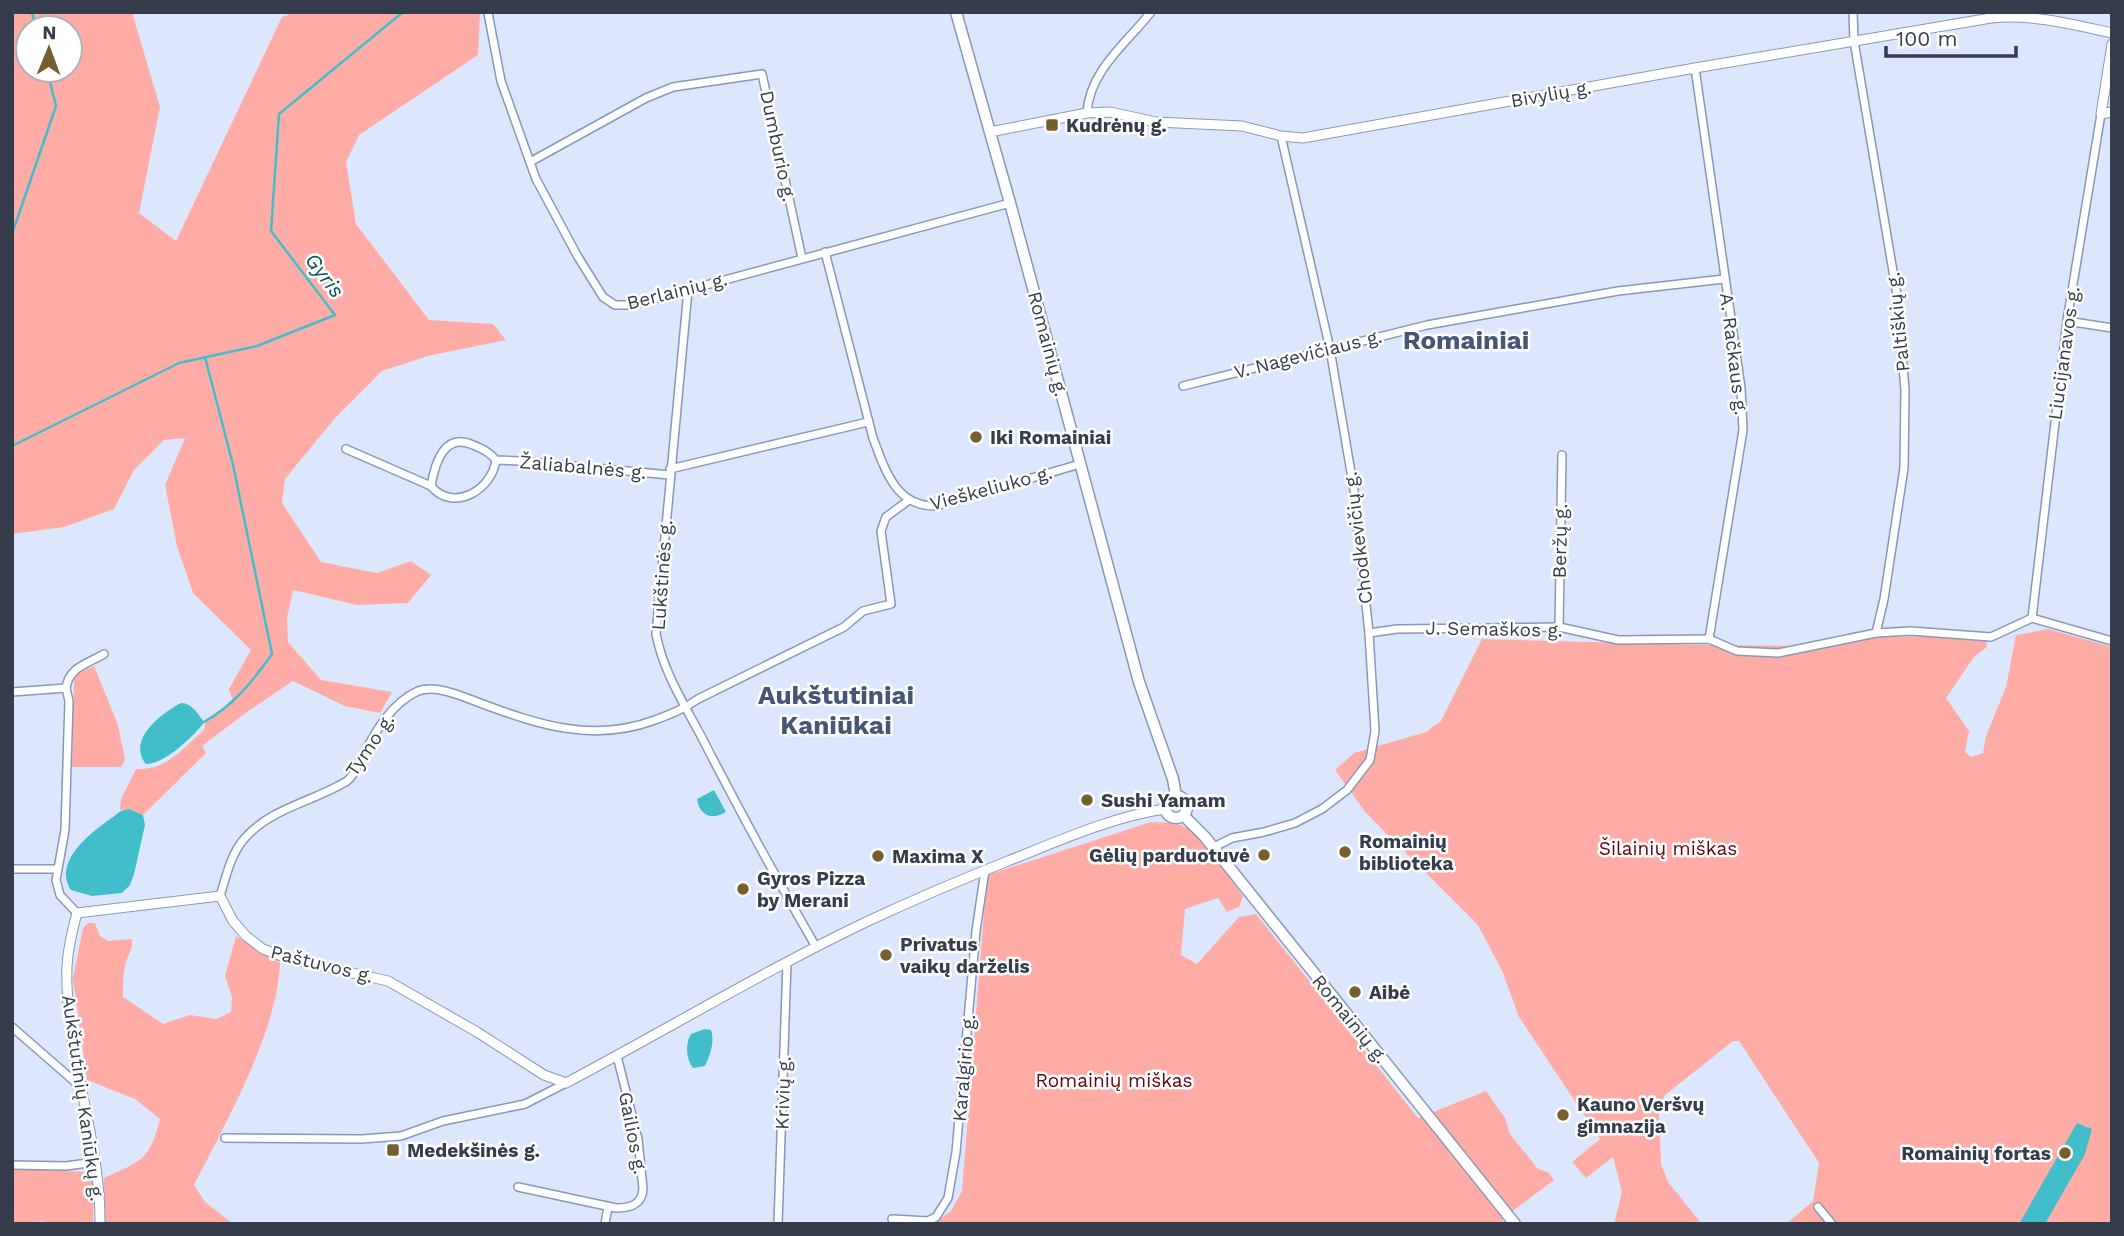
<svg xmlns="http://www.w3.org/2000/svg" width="2124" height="1236" font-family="'Work Sans',sans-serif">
<rect width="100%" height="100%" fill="#dce7fe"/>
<g fill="#ffaca6" fill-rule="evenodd">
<path d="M 12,12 L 132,12 L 160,107 L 139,213 L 176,241 L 282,17 L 296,12 L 480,12 L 478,55 L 359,135 L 346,162 L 356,224 L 429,320 L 493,324 L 506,340 L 428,356 L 382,371 L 336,417 L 285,479 L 282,503 L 321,562 L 377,573 L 411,561 L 431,575 L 408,603 L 357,605 L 293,590 L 287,618 L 288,642 L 321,680 L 392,692 L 380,713 L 345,706 L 293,681 L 247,712 L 202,746 L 206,753 L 143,815 L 129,809 L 120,810 L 121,799 L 136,769 C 166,771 183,748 204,730 L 206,719 L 233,702 L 229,689 L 251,650 L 193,593 L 177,546 L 165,485 L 185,438 L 164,440 L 134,470 L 114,509 L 64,527 L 12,534 ZM 28,28 L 70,28 L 70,70 L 28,70 Z"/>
<polygon points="2048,629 2112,647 2112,1224 1786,1224 1813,1201 1819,1163 1739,1041 1733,1041 1664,1096 1659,1115 1661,1164 1668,1182 1702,1224 1614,1224 1622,1192 1613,1157 1586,1178 1572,1162 1600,1139 1519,1017 1503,973 1478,925 1365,812 1335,770 1354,753 1426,732 1441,721 1482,639 1704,645 1822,646 1886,636 1982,638 1986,641 1987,647 1974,657 1946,698 1969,731 1965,752 1971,757 1983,753 1986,736 2006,687 2016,635"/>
<polygon points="94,666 118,725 125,760 121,767 72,767 74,678 76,674"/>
<polygon points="1151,822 1176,823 1200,835 1243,896 1239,907 1227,912 1218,898 1185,909 1181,955 1197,964 1239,917 1256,914 1418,1118 1486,1091 1505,1118 1510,1134 1538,1169 1548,1172 1554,1180 1502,1219 1505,1224 933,1224 951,1211 962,1191 987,875"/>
<path d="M 88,923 L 95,923 L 100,936 L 108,941 L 132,939 C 133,948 129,953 126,962 C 123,973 123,985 123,997 L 163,1024 L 190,1015 L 216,1019 L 231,1012 L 232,997 L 225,976 L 236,936 L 280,963 C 278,1030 225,1125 194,1185 L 205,1202 L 233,1224 L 104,1224 L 104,1178 C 141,1161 150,1160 160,1119 L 135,1099 L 87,1080 L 73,978 L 83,928 Z"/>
<polygon points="12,1169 90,1172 94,1181 93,1224 44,1224 43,1221 30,1224 12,1224"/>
</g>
<g fill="#42beca">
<path d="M 181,703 C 192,703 198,714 204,722 L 203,724 C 191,738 165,764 146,764 C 127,740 160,714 181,703 Z"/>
<path d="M 714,790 L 726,812 C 713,820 700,817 697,799 Z"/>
<path d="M 129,809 L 143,815 L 145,825 L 134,874 L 130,885 L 122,893 L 92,896 L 71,890 C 53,862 89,834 110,819 C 118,814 119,810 129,809 Z"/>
<path d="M 705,1029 L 711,1030 C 715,1042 710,1055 705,1066 L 693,1068 C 686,1060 685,1043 691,1034 Z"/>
<polygon points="2077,1123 2092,1129 2085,1154 2045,1224 2019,1224"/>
</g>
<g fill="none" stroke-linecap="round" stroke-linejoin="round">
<g stroke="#42beca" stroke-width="2.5">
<polyline points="32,12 36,28"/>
<polyline points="12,234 56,106 47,70"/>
<polyline points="12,446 179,363 257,346 335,315 271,231 279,114 403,12"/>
<path d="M 204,722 C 234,705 252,682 272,654 L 233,465 L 205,357"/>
</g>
<defs>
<g id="minor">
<polyline points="1853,12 1854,41 1897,295 1905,390 1904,468 1884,599 1876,633"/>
<polyline points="488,13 501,81 536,179 578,257 603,297 615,305 632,305 1010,203"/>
<polyline points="1695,68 1741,388 1743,430 1709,639"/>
<path d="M 1087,113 C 1089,71 1127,43 1151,12"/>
<polyline points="530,162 646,98 673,87 762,74 802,258"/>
<path d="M 825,252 L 873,438 C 885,470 896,507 936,506 L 1080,464"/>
<path d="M 688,290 L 656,634 C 663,671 684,704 701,736 C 738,808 776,878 816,947"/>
<polyline points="2067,321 2112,328"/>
<polyline points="1183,386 1427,325 1618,291 1724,279"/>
<polyline points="346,449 431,486"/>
<path d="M 496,460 C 492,490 453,513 431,486 C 435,463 444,432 473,445 C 483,449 489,452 496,460 L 519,461 L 670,475"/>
<polyline points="670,469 868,422"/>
<polyline points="2032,618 2112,641"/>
<polyline points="1559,627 1562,455"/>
<polyline points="1369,633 1397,629 1559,627 1618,640 1709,639 1737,651 1778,653 1876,633 1911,631 1991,637 2032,618 2067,321 2101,114"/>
<polyline points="66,688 69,701 65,830 56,880 60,895 77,913"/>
<path d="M 12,692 L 66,688 C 69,667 87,664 104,654"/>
<polyline points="1214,847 1232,838 1264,832 1295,823 1322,809 1347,790 1370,760 1375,731 1369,633 1354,490 1330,349 1281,136"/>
<polyline points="12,869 57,869"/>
<path d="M 220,896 C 226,877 231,853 245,838 C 271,808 315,801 347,781 C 355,775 359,763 364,754 C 376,730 392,703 418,691 C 436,684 464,697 480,703 C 539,725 593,743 655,720 C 671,714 684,709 698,699 L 844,627 L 863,611 L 891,604 L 881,531 L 886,517 L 909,500"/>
<polyline points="12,1027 82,1088"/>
<polyline points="225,1138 362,1139 401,1136 443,1121 525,1104 566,1083"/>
<polyline points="12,1165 66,1166 95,1162"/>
<path d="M 518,1187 L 616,1208 C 630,1208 642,1205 643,1189 L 638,1139 L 617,1056"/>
<polyline points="1818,1207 1832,1224"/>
<polyline points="892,1219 928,1221 936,1217 948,1198 956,1152 976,931 985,870"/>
<polyline points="605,1224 608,1207"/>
<polyline points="778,1224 787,962"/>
</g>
<g id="tertiary">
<polyline points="2112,44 2101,114 2112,112"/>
<path d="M 990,132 L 1087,113 L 1110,112 L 1156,122 L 1242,126 L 1281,136 L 1303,138 L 1695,68 L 1991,18 C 2033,14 2071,24 2112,33"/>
<path d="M 100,1224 C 101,1137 64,1053 67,966 C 68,948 72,931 77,913 L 220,896 L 233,921 L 246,936 L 263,949 L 290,959 L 388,981 L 477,1032 L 544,1075 L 566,1083 C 666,1030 764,971 866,922 C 913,900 960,880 1008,861 C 1056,842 1114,816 1165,809"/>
</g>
<g id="secondary">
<polyline points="956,12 1010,203 1139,682 1173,779 1176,796"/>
<circle cx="1176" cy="807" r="11"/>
<polyline points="1184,816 1205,837 1515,1224"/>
</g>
</defs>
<use href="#minor" stroke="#8698bb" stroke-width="10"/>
<use href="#tertiary" stroke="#8698bb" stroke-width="11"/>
<use href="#secondary" stroke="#8698bb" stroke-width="13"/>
<use href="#minor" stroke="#fff" stroke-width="7"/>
<use href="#tertiary" stroke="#fff" stroke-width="9"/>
<use href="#secondary" stroke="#fff" stroke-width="10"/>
</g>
<g fill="#765f2f" stroke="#fff" stroke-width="2.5">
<rect x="1045" y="118" width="14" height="14" rx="3.5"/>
<circle cx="976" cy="437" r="7"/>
<circle cx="1087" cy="800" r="7"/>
<circle cx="1345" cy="852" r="7"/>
<circle cx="1264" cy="855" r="7"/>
<circle cx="878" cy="856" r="7"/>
<circle cx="743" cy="889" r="7"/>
<circle cx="886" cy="955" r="7"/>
<circle cx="1355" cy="992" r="7"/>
<circle cx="1563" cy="1115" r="7"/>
<rect x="386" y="1143" width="14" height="14" rx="3.5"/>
<circle cx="2065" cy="1153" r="7"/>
</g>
<g text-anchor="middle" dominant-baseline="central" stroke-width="5" stroke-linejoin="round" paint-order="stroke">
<g font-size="19" fill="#353d4c" stroke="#fff">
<text transform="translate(1551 94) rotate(-10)">Bivylių g.</text>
<text transform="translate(778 146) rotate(78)">Dumburio g.</text>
<text transform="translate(677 291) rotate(-14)">Berlainių g.</text>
<text transform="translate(1898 322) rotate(-96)">Paltiškių g.</text>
<text transform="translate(1048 344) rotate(75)">Romainių g.</text>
<text transform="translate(2064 353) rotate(-82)">Liucijanavos g.</text>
<text transform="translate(1308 354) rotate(-14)">V. Nagevičiaus g.</text>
<text transform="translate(1734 354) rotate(83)">A. Račkaus g.</text>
<text transform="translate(583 467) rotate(5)">Žaliabalnės g.</text>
<text transform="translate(991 488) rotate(-15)">Vieškeliuko g.</text>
<text transform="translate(1358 538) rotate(-97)">Chodkevičių g.</text>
<text transform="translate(1560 541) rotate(-89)">Beržų g.</text>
<text transform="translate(662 575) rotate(-86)">Lukštinės g.</text>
<text transform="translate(1494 629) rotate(1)">J. Semaškos g.</text>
<text transform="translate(370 745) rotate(-56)">Tymo g.</text>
<text transform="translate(322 964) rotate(14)">Paštuvos g.</text>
<text transform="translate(1350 1019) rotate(51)">Romainių g.</text>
<text transform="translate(964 1068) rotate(-85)">Karalgirio g.</text>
<text transform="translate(783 1093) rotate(-88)">Krivių g.</text>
<text transform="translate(83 1098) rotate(82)">Aukštutinių Kaniūkų g.</text>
<text transform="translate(633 1133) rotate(79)">Gailios g.</text>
</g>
<g font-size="19" font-weight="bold" fill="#353d4c" stroke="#fff" text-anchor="start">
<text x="1066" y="125">Kudrėnų g.</text>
<text x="990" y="437">Iki Romainiai</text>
<text x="1101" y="800">Sushi Yamam</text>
<text x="1359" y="841">Romainių<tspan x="1359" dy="22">biblioteka</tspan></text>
<text x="1250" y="855" text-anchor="end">Gėlių parduotuvė</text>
<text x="892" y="856">Maxima X</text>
<text x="757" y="878">Gyros Pizza<tspan x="757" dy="22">by Merani</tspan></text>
<text x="900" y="944">Privatus<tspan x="900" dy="22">vaikų darželis</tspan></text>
<text x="1369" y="992">Aibė</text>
<text x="1577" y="1104">Kauno Veršvų<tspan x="1577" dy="22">gimnazija</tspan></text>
<text x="407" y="1150">Medekšinės g.</text>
<text x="2051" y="1153" text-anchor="end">Romainių fortas</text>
</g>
<g font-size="19" fill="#68000e" stroke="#fff">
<text x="1668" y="848">Šilainių miškas</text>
<text x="1114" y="1080">Romainių miškas</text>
</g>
<g font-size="21" font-style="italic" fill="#065158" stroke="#fff">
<text transform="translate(325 275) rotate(53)">Gyris</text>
</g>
<g font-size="26" font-weight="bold" fill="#465676" stroke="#fff">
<text x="1466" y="340">Romainiai</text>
<text x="836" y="695">Aukštutiniai<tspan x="836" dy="30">Kaniūkai</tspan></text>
</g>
</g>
<rect width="2124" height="1236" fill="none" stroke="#353d4c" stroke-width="28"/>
<g transform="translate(49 49) rotate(1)"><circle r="33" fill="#ffffff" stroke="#aeb1b7" stroke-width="2"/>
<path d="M0-5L12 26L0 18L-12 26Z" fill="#765f2f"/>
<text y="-10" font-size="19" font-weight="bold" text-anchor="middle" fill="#353d4c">N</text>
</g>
<path d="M1886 46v10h130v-10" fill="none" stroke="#353d4c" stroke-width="3.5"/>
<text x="1896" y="46" font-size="21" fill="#353d4c" stroke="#ffffff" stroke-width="5" paint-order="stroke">100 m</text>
</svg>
